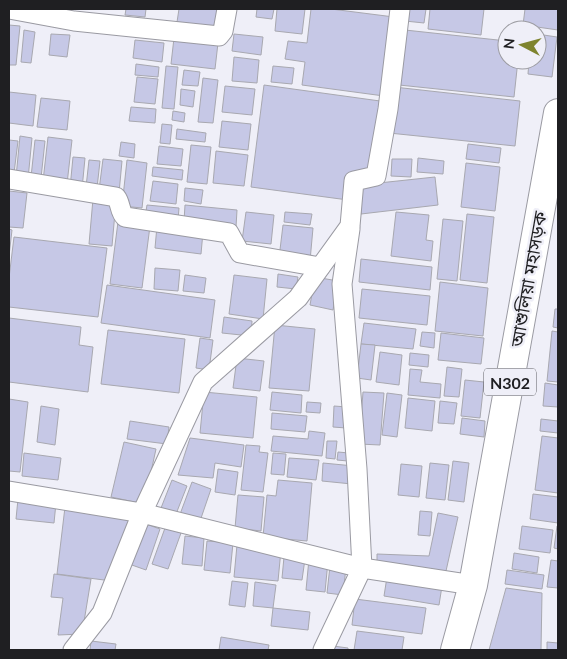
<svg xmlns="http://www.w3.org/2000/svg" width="567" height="659" font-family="Lato,'Noto Sans Bengali',sans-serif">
<rect width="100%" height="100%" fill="#efeff8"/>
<g fill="#c6c8e6" stroke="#a8a8b0">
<polygon points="126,9 146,9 145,17 125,15"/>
<polygon points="179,9 219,9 217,27 177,22"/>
<polygon points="257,9 274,9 272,19 256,17"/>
<polygon points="277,9 305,9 302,34 275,31"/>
<polygon points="311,9 331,9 394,17 384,96 302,85 305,62 285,59 288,41 307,43"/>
<polygon points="406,9 426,9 424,23 405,21"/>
<polygon points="430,9 484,9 481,35 428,29"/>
<polygon points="525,9 558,9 558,30 523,25"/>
<polygon points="9,25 20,26 16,65 9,65"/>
<polygon points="24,30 35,32 31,63 21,62"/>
<polygon points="405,30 507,41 507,60 518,60 514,97 399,85"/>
<polygon points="51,34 70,35 67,57 49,55"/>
<polygon points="234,34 263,37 261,55 232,51"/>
<polygon points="537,34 557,37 552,77 528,74 529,60 537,60"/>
<polygon points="174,38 218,43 215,69 171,64"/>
<polygon points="135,40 164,43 162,62 133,58"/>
<polygon points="234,57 259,60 257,83 232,81"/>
<polygon points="136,64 159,67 158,77 135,75"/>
<polygon points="166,66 178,67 174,109 162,108"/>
<polygon points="273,66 294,68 292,84 271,82"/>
<polygon points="184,70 200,72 198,86 182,85"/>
<polygon points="137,77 158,79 155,104 134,102"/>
<polygon points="203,78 218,80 213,123 198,122"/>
<polygon points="264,85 380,101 370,174 351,172 348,200 251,187"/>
<polygon points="225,86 255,89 252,115 222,112"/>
<polygon points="394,87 520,101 515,146 389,133"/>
<polygon points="181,89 195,91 193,107 180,105"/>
<polygon points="9,92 36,95 33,126 9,123"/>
<polygon points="41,98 70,101 67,130 37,127"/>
<polygon points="131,107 156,109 155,123 129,121"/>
<polygon points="173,111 185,113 184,122 172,120"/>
<polygon points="222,121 251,124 248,150 219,147"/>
<polygon points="162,124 172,125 170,144 160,143"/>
<polygon points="177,129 206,133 205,142 176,139"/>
<polygon points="20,136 32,138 28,179 16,177"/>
<polygon points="48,137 72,140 67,184 43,181"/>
<polygon points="9,140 18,141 14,173 9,172"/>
<polygon points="35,140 45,141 41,178 31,177"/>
<polygon points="121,142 135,144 134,158 119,156"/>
<polygon points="468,144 501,148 499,163 466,159"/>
<polygon points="191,145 211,147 207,184 187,182"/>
<polygon points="159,146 183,149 181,166 157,164"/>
<polygon points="216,151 248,155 244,186 213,183"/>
<polygon points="73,157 85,158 82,189 70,188"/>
<polygon points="418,158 444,161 443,174 417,172"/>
<polygon points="103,159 122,161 119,193 99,190"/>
<polygon points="392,159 412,159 411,177 391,176"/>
<polygon points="89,160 100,161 97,188 86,187"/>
<polygon points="127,160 147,163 142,208 122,206"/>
<polygon points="466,163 500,167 495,211 461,207"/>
<polygon points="153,167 183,170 182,180 152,176"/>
<polygon points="435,177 438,205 361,214 360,185"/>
<polygon points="153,181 178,184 176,204 150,201"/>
<polygon points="185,188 203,190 201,204 184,201"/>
<polygon points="9,191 27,193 23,228 9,227"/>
<polygon points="93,199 116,201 112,246 89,244"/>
<polygon points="147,205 179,208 178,220 145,217"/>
<polygon points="185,205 237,210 236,227 184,221"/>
<polygon points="246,212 274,215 271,244 242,241"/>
<polygon points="285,212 312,214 310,225 284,222"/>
<polygon points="396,212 429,215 426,240 433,241 431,261 391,256"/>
<polygon points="467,214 494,217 487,283 460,280"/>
<polygon points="443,219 463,221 457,281 437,279"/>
<polygon points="118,222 150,226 142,288 110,284"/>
<polygon points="283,225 313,228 310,261 279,258"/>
<polygon points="157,226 203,232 201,254 155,248"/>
<polygon points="9,229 12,230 9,256"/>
<polygon points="14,237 107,248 98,317 9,307 9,278"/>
<polygon points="361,259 432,267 430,290 359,282"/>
<polygon points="155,268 180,270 178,291 154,289"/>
<polygon points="278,274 298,277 296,289 277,287"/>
<polygon points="185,275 206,278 204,293 183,291"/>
<polygon points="234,275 267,279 263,319 229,314"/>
<polygon points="315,277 338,281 333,310 310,305"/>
<polygon points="440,282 488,288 483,336 435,331"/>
<polygon points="107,285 215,300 210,338 101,323"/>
<polygon points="362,289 430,296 427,325 359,318"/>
<polygon points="555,309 558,309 558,328 553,327"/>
<polygon points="224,317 252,321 251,336 222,333"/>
<polygon points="9,318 81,327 79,345 93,347 88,392 9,382"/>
<polygon points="364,323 416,329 413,349 361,344"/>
<polygon points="275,325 315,329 309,391 269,388"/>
<polygon points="108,330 185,339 179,393 101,384"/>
<polygon points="552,331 558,332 558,382 547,381"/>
<polygon points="422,332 435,333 434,348 420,346"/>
<polygon points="441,333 484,338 481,364 438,360"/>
<polygon points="200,338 213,340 209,370 196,368"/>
<polygon points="361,344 375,345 371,380 357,378"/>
<polygon points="380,352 402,355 399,385 376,382"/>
<polygon points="410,353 429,355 428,367 409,365"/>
<polygon points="237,358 264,361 260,391 233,388"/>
<polygon points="447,367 462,369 459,397 444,396"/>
<polygon points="410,369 422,370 420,382 441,384 440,398 408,395"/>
<polygon points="465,380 484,382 480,418 461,416"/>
<polygon points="545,383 558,385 558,407 543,406"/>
<polygon points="204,392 257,397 253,438 200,433"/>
<polygon points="272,392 302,395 301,413 270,410"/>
<polygon points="363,392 384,393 380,445 359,444"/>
<polygon points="387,393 402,395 397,437 382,435"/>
<polygon points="408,398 435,401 432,431 405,428"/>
<polygon points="9,399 28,402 20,472 9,471"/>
<polygon points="440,401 457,403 454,424 438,423"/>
<polygon points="307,402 321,403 320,413 306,412"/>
<polygon points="41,406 59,409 55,445 37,442"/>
<polygon points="334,406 347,407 346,428 333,427"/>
<polygon points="272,413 307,416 305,432 271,429"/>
<polygon points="462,418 485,421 484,437 460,434"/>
<polygon points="541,419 558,421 558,433 540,431"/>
<polygon points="130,421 169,427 167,444 127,439"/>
<polygon points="309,431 325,433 322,456 271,451 273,436 308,439"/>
<polygon points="542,436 558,438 558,493 535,490"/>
<polygon points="190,438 244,445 241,467 215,463 213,478 178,475"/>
<polygon points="327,441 337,441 335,459 326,458"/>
<polygon points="124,442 156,449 144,504 111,497"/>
<polygon points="246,445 260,446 259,452 268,453 263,492 241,490"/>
<polygon points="338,452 349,453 348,461 337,460"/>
<polygon points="24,453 61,458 58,480 22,476"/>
<polygon points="273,453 286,454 284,475 271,474"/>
<polygon points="289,458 319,460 316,480 287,477"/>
<polygon points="453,461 469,463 464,502 448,500"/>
<polygon points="323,463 354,466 352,484 322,481"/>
<polygon points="430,463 449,465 445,500 426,498"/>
<polygon points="401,464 422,466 419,497 398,495"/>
<polygon points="218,469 238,472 235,495 215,492"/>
<polygon points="172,480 187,486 176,514 161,508"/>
<polygon points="278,480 312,483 307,541 263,537 267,495 276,496"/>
<polygon points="192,482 211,489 199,524 179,517"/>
<polygon points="533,494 558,497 558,523 530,519"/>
<polygon points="238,495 264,497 261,531 235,528"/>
<polygon points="18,499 56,503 54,523 16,519"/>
<polygon points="65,507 135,519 112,581 57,574"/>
<polygon points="420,511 432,512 430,536 418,535"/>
<polygon points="438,513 458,517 446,571 377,569 377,554 429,556"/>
<polygon points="143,523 160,529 146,570 129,564"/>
<polygon points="522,526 553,530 550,553 519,549"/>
<polygon points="557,526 558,526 558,549 554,548"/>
<polygon points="165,528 181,533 168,569 152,564"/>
<polygon points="185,536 204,538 202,566 182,564"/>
<polygon points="207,541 233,543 230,573 204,570"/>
<polygon points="237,545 281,550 278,581 234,577"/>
<polygon points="514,553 539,557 537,573 512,569"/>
<polygon points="284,557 305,559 302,580 282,578"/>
<polygon points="309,559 328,561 325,592 306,590"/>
<polygon points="551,560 558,561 558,588 547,587"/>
<polygon points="330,566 346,567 343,595 327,593"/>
<polygon points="507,570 544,575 542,589 505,584"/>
<polygon points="54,574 91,579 82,634 58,635 63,598 51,597"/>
<polygon points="387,577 442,586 439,605 384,596"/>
<polygon points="232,581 248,583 245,607 229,605"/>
<polygon points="255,582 276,585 273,608 253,606"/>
<polygon points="506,588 542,593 541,650 489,650"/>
<polygon points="355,599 426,608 422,634 352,625"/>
<polygon points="273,608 310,612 308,630 271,626"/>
<polygon points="357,631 404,637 402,650 354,650"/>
<polygon points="221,637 269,645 268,650 219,650"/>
<polygon points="91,641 116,644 115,650 90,650"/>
<polygon points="547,642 558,643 558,650 547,650"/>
<polygon points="333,646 348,648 348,650 332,650"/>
</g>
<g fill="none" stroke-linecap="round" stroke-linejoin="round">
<defs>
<g id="street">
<polyline points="9,9 74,21 219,36 223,31 227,9"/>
<path d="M 9,179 L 116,197 C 121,203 119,211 125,217 L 229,233 L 240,253 L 320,267"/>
<polyline points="9,491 142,513 362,568 473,585"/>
<polyline points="73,650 102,613 142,513 203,382 298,298 350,226 354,181 376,176 388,109 400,9"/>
<polyline points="323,650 362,568 357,469 342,284 350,229"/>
</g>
<polyline id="highway" points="455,650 473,585 558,113"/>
</defs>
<use href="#street" stroke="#9a9aa2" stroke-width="21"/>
<use href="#highway" stroke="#9a9aa2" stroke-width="30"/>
<use href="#street" stroke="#fff" stroke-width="19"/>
<use href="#highway" stroke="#fff" stroke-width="28"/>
</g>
<g text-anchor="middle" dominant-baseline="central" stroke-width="5" stroke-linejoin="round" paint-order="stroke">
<rect fill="#efeff8" stroke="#5d5d62" stroke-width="1" x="484" y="368.5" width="52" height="27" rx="4"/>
<g font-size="16" font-weight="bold" fill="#1f1f22">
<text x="510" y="382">N302</text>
</g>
<g font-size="18" fill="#1f1f22" stroke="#efeff8">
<text transform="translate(528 279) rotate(-80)">আশুলিয়া মহাসড়ক</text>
</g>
</g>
<rect width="567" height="659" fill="none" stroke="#1f1f22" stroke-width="20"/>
<g transform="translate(522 45) rotate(276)"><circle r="24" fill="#efeff8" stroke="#9c9ca2"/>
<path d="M0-4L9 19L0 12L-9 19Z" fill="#7e842f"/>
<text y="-8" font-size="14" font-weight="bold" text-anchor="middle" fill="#1f1f22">N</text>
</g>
</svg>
